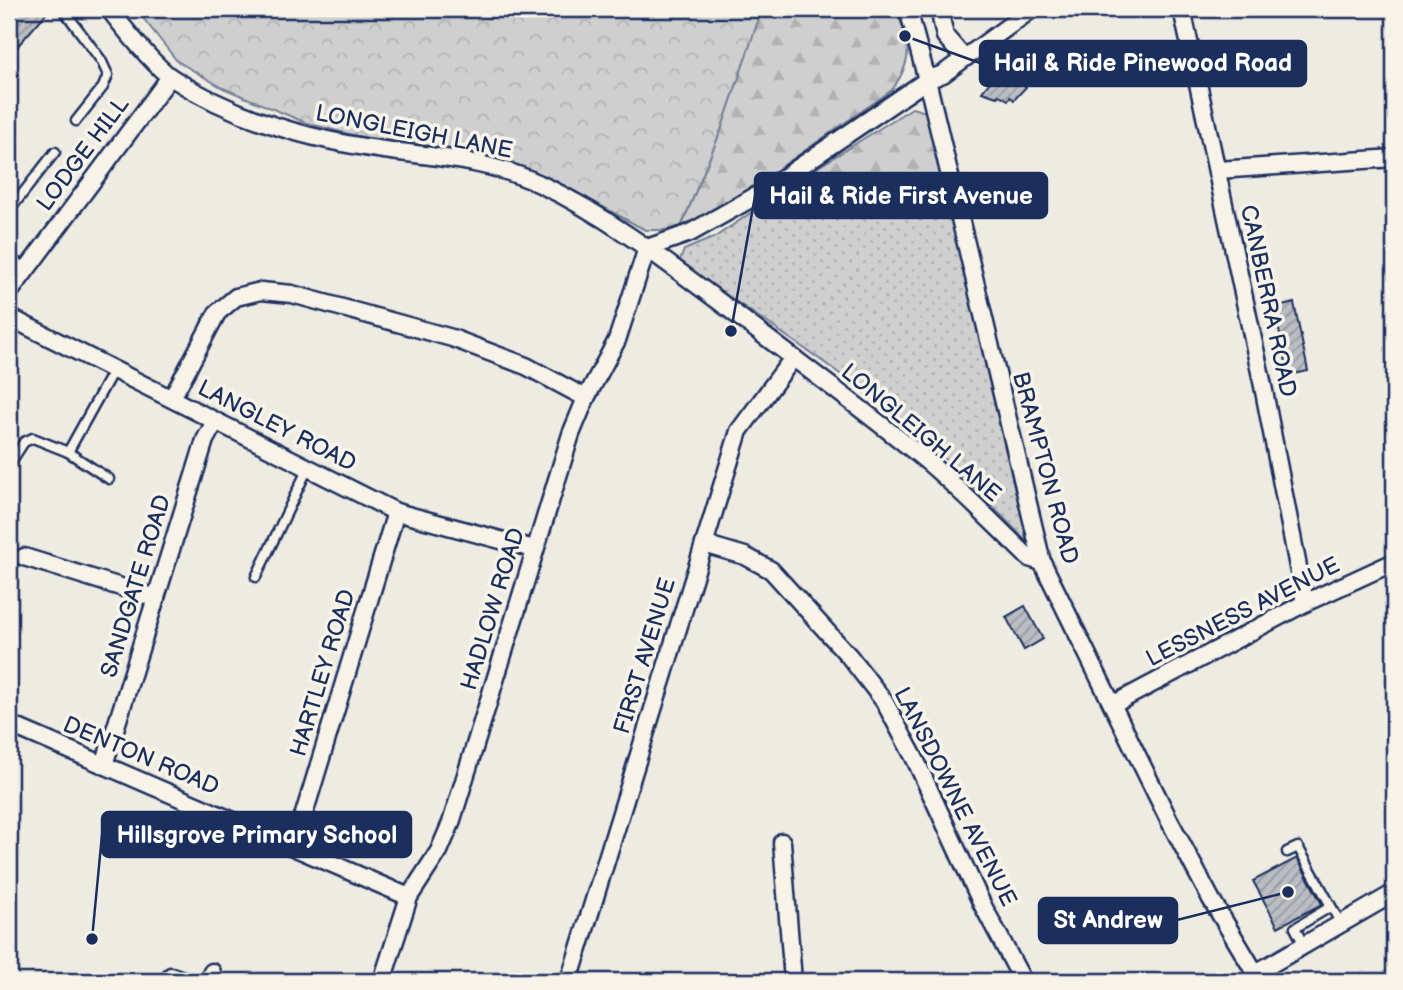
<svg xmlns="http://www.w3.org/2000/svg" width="1403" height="990" font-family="'Balsamiq Sans',sans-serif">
<defs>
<pattern id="grass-dots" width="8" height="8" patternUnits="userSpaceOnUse" patternTransform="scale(1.75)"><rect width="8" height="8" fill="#cfcfcf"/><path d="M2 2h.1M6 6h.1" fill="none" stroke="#b1b2b4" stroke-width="1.8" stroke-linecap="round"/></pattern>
<pattern id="forest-firs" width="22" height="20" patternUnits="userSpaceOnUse" patternTransform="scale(1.75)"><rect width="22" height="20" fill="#cfcfcf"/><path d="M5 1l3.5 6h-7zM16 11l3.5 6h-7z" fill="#b1b2b4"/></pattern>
<pattern id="park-crowns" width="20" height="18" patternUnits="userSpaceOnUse" patternTransform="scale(1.75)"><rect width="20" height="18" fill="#cfcfcf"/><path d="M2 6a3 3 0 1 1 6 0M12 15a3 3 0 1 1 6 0" fill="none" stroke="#b1b2b4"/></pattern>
<pattern id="building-hatch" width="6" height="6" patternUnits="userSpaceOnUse" patternTransform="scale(1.75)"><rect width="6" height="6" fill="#babdc2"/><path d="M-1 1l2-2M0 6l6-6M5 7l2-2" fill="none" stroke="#969aa1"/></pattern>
</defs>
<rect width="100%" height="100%" fill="#eeebe2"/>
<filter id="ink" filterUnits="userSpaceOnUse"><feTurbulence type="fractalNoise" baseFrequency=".0143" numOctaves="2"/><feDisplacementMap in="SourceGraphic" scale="14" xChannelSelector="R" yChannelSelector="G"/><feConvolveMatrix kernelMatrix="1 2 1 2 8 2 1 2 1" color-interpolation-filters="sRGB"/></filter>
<g filter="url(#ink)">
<path fill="url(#grass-dots)" stroke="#757f96" stroke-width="2" d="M 817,168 L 819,193 L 881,193 L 943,185 L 1028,542 C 1000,515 974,486 945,459 C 864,385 770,325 679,263 L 684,250 L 715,237 Z"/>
<g fill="url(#forest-firs)" stroke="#757f96" stroke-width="2">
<path d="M 762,9 L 897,9 C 908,46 916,55 892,90 L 725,206 L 681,227 L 721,130 Z"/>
<polygon points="912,108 926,112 943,185 881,193 819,193 817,168"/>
</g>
<polygon fill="url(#park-crowns)" stroke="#757f96" stroke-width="2" points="136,9 762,9 721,130 681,227 664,230 645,230 554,180 517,165 424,145 361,137 309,124 223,88 177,61"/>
<g fill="url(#building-hatch)" stroke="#1b2f5e" stroke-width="2">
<polygon points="9,9 50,9 9,56"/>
<polygon points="1011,60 1020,67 1017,71 1026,79 1022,84 1026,87 1014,100 1010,97 1008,100 999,95 997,97 982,92 1001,68"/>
<polygon points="1294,303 1308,371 1289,375 1274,308"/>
<polygon points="1025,606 1043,639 1024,650 1006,617"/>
<polygon points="1297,858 1322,904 1278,927 1253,881"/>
</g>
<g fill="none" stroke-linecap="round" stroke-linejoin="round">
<defs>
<g id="lane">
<polyline points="63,9 101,60 108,75 103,87 76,121"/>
<polyline points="9,211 55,152"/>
<polyline points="9,257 26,269"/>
<polyline points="68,452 114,369"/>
<polyline points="9,465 24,442 33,438 68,452 109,479"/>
<polyline points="256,577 308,468"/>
<polyline points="1287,852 1298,847 1341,924"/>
<polyline points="1304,945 1295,928 1330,907"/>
</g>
<g id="street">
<path d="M 109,9 C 123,27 154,66 172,78 C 234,118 311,140 384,150 C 437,157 491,161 540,184 C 612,218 674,268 737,315 C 801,364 867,412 929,463 C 964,493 996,526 1029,558 L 1042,562"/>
<polyline points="908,9 927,80 1042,562 1168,818 1211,899 1260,981"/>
<polyline points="939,9 945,36 963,57"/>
<polyline points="1182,9 1263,386 1305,603"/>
<polyline points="1218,170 1394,158"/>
<polyline points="647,248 690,233 761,193 927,80 943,74 1032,9"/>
<polyline points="9,293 170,77"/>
<polyline points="9,317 396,512 534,549"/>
<polyline points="172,398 217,313 236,297 261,291 292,294 452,338 526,366 586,398"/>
<polyline points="704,544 745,556 771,570 849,656 884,701 915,759 982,904 1023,981"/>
<polyline points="24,557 156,598"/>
<polyline points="1114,704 1305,603 1394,562"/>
<polyline points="9,724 409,897"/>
<polyline points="104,765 205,440 215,422"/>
<polyline points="782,842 793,981"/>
<polyline points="291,846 304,814 396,512"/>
<polyline points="1256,973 1394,893"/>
<polyline points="171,976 186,981"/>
<polyline points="208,981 212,972"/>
<polyline points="382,981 409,897 439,851 451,823 571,434 586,398 617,340 647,248"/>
<polyline points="569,981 739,431 793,358"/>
</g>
</defs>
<use href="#lane" stroke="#1b2f5e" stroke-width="13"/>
<use href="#street" stroke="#1b2f5e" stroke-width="21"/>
<use href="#lane" stroke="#f7f3e8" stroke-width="8"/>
<use href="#street" stroke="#f7f3e8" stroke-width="16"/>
</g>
</g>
<g text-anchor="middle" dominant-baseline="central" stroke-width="7" stroke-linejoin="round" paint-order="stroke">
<g font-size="23" fill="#1b2f5e" stroke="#f7f3e8">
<text transform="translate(414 132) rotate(11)">LONGLEIGH LANE</text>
<text transform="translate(83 154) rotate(-53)">LODGE HILL</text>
<text transform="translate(1268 301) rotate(78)">CANBERRA ROAD</text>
<text transform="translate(277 426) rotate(27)">LANGLEY ROAD</text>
<text transform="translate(921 433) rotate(40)">LONGLEIGH LANE</text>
<text transform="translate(1045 468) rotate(75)">BRAMPTON ROAD</text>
<text transform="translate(136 586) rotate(-73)">SANDGATE ROAD</text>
<text transform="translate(493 609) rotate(-73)">HADLOW ROAD</text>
<text transform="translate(1243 612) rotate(-27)">LESSNESS AVENUE</text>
<text transform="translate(645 656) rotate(-73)">FIRST AVENUE</text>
<text transform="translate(323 673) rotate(-73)">HARTLEY ROAD</text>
<text transform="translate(141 756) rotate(23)">DENTON ROAD</text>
<text transform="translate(955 797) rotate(63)">LANSDOWNE AVENUE</text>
</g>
</g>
<path fill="none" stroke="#1b2f5e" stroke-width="2.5" d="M905 36L980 63M731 331L755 196M92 939L102 835M1288 892L1177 920"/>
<g fill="#1b2f5e" stroke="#f7f3e8" stroke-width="2.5">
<circle cx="905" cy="36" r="7"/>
<circle cx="731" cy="331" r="7"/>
<circle cx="92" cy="939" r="7"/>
<circle cx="1288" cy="892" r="7"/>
</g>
<g fill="#1b2f5e" stroke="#1b2f5e" stroke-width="2.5">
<rect x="980" y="41" width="326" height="45" rx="7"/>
<rect x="755" y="173" width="292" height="45" rx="7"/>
<rect x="102" y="812" width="309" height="45" rx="7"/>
<rect x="1039" y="898" width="138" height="45" rx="7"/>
</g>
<g font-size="24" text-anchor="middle" font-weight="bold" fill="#fff">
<text x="1143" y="71">Hail &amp; Ride Pinewood Road</text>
<text x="901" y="204">Hail &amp; Ride First Avenue</text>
<text x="257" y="843">Hillsgrove Primary School</text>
<text x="1108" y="928">St Andrew</text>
</g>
<rect width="1403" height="990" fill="none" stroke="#f7f3e8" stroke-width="35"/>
<rect x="18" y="18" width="1368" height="955" fill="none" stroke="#1b2f5e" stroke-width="2.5" filter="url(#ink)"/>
</svg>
